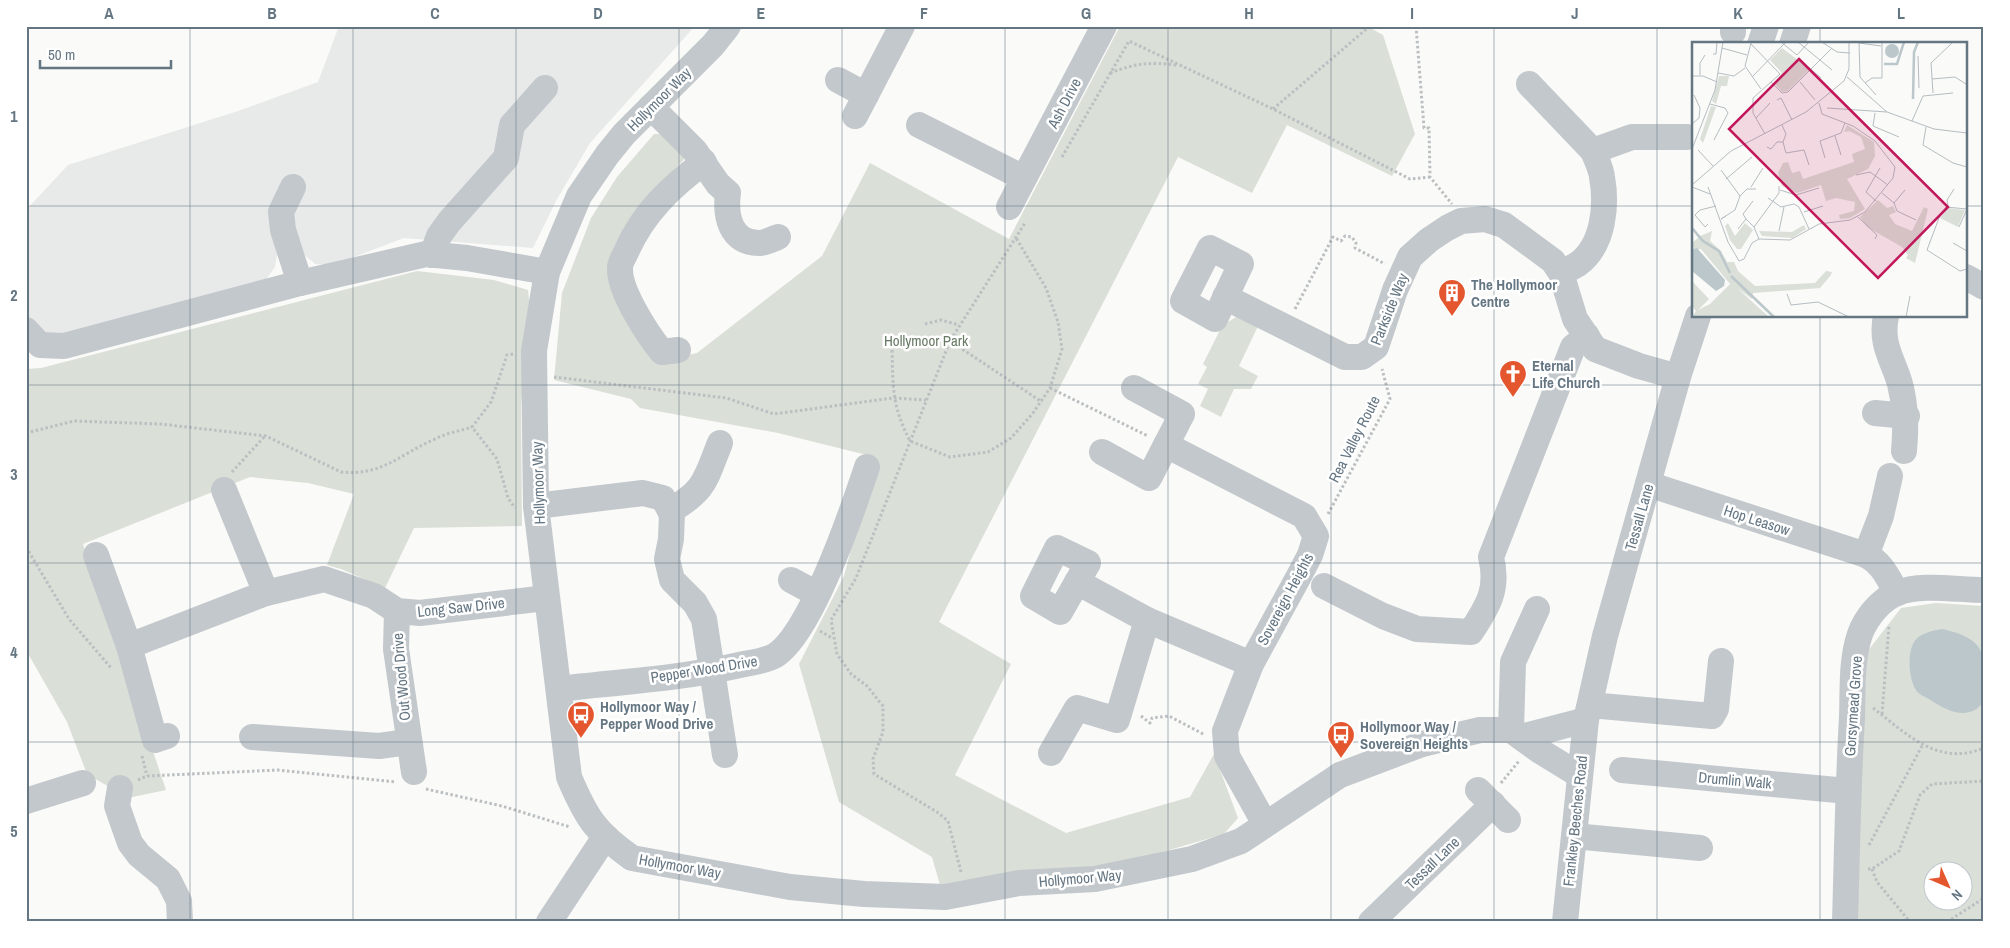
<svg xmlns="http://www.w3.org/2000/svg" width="2010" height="948" font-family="'Archivo Narrow',sans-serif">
<rect width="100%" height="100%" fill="#fafaf8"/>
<polygon fill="#e8e9e9" points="339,26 695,26 590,143 556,201 533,248 404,238 333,265 315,264 301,252 279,243 275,267 260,288 26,348 26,210 68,165 238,111 318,82"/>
<g fill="#dadfd7" fill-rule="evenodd">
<polygon points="1120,26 1367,26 1383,35 1415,134 1392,176 1287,125 1252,193 1178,157 939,622 1011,664 955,775 1066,833 1190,797 1214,754 1238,818 1224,834 1111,867 940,885 932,857 839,802 799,664 844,576 875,457 778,433 640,408 631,399 554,380 562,293 591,218 617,177 654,134 665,134 688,155 655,191 619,241 665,360 697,353 822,256 870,163 1009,239"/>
<polygon points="417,271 494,280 528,290 530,308 521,404 522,526 414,528 385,588 341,569 327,565 354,494 308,483 250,477 83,544 166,790 128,798 87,774 67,722 26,650 26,369 41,368"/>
<polygon points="1236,317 1258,326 1239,366 1258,376 1251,389 1234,389 1221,417 1200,406 1208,389 1198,384 1207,367 1203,364 1222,326"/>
<path d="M 1936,603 L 1984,606 L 1984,922 L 1858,922 L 1856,820 L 1867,652 L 1901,608 ZM 1932,870 L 1962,870 L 1962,900 L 1932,900 Z"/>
</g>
<path fill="#bbc7cb" d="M 1942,629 C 1992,640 1984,659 1984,701 C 1969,723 1945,710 1929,699 C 1925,697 1918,694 1916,690 C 1909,679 1907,654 1914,642 C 1919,633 1933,631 1942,629 Z"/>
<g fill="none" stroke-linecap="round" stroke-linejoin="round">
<g stroke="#bbbfc2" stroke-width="3" stroke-dasharray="2.5 2.5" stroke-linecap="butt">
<polyline points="1416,26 1424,128 1429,128 1430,177 1452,204"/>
<path d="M 1110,73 C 1136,63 1150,62 1177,65"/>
<polyline points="1273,109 1370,26"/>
<polyline points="1062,157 1129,41 1273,109 1410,179 1430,177"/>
<polyline points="1295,309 1333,237 1341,241 1345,236 1352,237 1356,243 1355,248 1385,264"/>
<polyline points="925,324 941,320 959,325"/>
<polyline points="950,341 1042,402"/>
<path d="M 892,350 C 893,388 892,406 910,441 L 950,457 L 988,452 L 1011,438 L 1033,413 L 1050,388 L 1062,349 L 1058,322 L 1046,288 L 1016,238"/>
<polyline points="513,354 507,355 491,402 472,427 497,459 508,498 515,508"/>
<polyline points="554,377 726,398 774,414 893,398 926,400"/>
<polyline points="1050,388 1148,436"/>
<path d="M 26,433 L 74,421 L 160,424 L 266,436 L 341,472 C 383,476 400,454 435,439 C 446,433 460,431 472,427"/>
<polyline points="232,472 265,436"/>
<polyline points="1328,514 1390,399 1382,369"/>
<polyline points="26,547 69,619 112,669"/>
<polyline points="820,631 832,638"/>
<path d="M 1873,708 C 1907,734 1938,767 1984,748"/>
<polyline points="1882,714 1889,626"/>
<polyline points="1141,716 1150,723 1152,718 1169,716 1205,735"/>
<polyline points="142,756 147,776"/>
<polyline points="138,780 147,776 278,770 396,782"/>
<polyline points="1501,783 1519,761"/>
<polyline points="426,789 502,806 570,827"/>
<polyline points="1869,845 1922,746"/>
<polyline points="1868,869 1872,869 1899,851 1920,795 1932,784 1984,781"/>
<polyline points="1872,869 1877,882 1910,922"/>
<polyline points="961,872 948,821 937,812 874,774 873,759 883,732 883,706 867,686 851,674 837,654 831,620 856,578 950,341 1025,223"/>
<polyline points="1947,922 1984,898"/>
</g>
<g stroke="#c3c8cc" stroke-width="26">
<path d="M 728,26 L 713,45 L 624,134 L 607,155 L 579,196 L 547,272 L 534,351 L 536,506 L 569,777 C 586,817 595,832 632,858 L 790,887 L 864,894 L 945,897 L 1019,883 L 1095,879 L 1192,859 L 1241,841 L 1340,775 L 1422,744 L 1480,730 L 1511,730 L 1540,751 L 1579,775"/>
<polyline points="1733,32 1733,26"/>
<polyline points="1760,44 1766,26"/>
<polyline points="1792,44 1798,26"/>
<polyline points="838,80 866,95"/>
<polyline points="1529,84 1593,151"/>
<path d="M 651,107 L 695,151 L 718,184 L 728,193 C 725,215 730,243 759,243 C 765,243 773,239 778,237"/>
<polyline points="855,116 902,26"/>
<polyline points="919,125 1024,178"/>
<polyline points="293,187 281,212 283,230 300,283 426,254 467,258 547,272"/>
<polyline points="1009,207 1104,26"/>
<polygon points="1210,248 1241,264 1215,319 1183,301"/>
<polyline points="432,255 439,236 449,222 506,158 512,125 545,88"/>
<polyline points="1966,277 1984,287"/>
<polyline points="1225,297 1345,357 1362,357 1376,347 1395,290 1410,257 1429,240 1447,228 1461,221 1485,219 1504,225 1553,261 1561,273"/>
<path d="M 1886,316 C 1880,345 1893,359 1900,384 C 1906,408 1906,426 1904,451"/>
<polyline points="26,330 40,345 64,346 300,283"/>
<path d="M 678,350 L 662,352 C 648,335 619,291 620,268 C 620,262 625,255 627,250 C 644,212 671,187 704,162"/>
<path d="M 1678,377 L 1639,366 L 1595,349 L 1575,319 L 1561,273 C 1567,270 1573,267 1578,264 C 1604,245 1607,205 1602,177 C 1601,168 1596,159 1593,151 L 1632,137 L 1687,137"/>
<polyline points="1875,413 1907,416"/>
<polyline points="1166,445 1304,516 1316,536 1310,555 1299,576 1251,664 1225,731 1227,756 1265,824"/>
<polyline points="1102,452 1149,478 1182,414 1134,388"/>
<polyline points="1648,484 1866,555 1881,516 1890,476"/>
<polyline points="224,490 266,593"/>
<polyline points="536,506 643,493 663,498 672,514 671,539 667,559 672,580 695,603 704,619 725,755"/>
<path d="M 670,511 C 706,490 705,480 720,443"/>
<polygon points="1057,548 1088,563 1060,612 1033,596"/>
<polyline points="96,555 129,646 155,740 167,736"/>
<path d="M 1866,555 C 1882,563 1888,578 1897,593"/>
<polyline points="791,580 817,594"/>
<polyline points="1077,582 1147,620 1251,664"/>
<path d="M 1324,586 L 1383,616 L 1417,629 L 1471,632 C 1488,606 1499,589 1491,557 L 1573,347 L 1587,336"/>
<polyline points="397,611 396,649 414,772"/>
<polyline points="129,646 266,593 324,579 374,596 397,611 420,613 546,598"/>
<path d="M 559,689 C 617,682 678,679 735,666 C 747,663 761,662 772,657 C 809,641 854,506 867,467"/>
<polyline points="1590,705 1712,716 1716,709 1721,661"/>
<polyline points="1511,730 1513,662 1537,609"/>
<polyline points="252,737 379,746 408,742"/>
<polyline points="1521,737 1586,720"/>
<polyline points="1051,753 1077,708 1117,720 1147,620"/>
<polyline points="1622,770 1848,791"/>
<polyline points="120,788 117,806 130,843 139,855 168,879 179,901 180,922"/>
<polyline points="1478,790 1508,820"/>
<polyline points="26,801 83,783"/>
<polyline points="1574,836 1700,848"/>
<polyline points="549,922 605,837"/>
<polyline points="1371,922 1493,804"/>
<polyline points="1565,922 1586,720 1605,636 1678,377 1698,316"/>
<path d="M 1845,922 C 1847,853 1848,785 1852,717 C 1853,690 1851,660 1860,634 C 1866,618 1880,600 1897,593 C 1922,583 1957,590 1984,590"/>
</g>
</g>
<path fill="none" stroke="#657683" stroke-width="1" stroke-opacity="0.55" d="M 190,26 L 190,922M 353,26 L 353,922M 516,26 L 516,922M 679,26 L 679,922M 842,26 L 842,922M 1005,26 L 1005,922M 1168,26 L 1168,922M 1331,26 L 1331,922M 1494,26 L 1494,922M 1657,26 L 1657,922M 1820,26 L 1820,44M 26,206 L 1694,206M 1966,206 L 1984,206M 1820,316 L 1820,922M 26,385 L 1984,385M 26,563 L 1984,563M 26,742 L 1984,742"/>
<defs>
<symbol id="building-pin" viewBox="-11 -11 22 30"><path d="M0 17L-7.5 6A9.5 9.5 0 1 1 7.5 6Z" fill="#e4572e" stroke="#fff"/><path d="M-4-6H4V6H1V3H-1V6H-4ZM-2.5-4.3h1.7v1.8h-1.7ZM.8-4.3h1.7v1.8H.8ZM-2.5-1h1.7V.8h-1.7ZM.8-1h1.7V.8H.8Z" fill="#fff"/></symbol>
<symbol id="church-pin" viewBox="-11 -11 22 30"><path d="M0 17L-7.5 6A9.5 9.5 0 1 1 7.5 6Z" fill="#e4572e" stroke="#fff"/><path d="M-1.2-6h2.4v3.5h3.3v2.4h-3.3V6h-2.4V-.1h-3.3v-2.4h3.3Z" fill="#fff"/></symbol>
<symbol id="bus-pin" viewBox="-11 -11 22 30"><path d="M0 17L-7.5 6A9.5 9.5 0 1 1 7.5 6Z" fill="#e4572e" stroke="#fff"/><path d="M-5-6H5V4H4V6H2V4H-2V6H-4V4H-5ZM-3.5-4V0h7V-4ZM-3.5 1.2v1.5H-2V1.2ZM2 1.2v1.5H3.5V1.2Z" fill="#fff"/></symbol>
</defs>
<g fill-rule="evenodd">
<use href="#building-pin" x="1436" y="277" width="32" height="43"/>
<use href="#church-pin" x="1497" y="358" width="32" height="43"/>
<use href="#bus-pin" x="565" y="699" width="32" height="43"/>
<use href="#bus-pin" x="1325" y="719" width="32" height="43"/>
</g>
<g text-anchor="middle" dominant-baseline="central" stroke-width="5" stroke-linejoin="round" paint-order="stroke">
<g font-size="15" fill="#657683" stroke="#fff">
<text transform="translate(659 99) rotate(-45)">Hollymoor Way</text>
<text transform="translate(1064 103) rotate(-62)">Ash Drive</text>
<text transform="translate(1389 309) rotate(-68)">Parkside Way</text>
<text transform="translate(1354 439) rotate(-63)">Rea Valley Route</text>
<text transform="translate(538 483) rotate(-92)">Hollymoor Way</text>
<text transform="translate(1639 517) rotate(-74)">Tessall Lane</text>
<text transform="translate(1757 520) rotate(18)">Hop Leasow</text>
<text transform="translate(1285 599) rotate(-62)">Sovereign Heights</text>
<text transform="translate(461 607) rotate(-6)">Long Saw Drive</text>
<text transform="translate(704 669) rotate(-9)">Pepper Wood Drive</text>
<text transform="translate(401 677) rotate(-95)">Out Wood Drive</text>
<text transform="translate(1853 706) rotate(-86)">Gorsymead Grove</text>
<text transform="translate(1735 780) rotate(5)">Drumlin Walk</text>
<text transform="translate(1575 821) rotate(-84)">Frankley Beeches Road</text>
<text transform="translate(1432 863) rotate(-44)">Tessall Lane</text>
<text transform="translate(680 866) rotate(10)">Hollymoor Way</text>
<text transform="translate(1080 878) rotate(-5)">Hollymoor Way</text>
</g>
<g font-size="15" font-weight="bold" fill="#657683" stroke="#fff" text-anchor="start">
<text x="1471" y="284">The Hollymoor<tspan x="1471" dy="17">Centre</tspan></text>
<text x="1532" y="365">Eternal<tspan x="1532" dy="17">Life Church</tspan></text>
<text x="600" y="706">Hollymoor Way /<tspan x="600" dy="17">Pepper Wood Drive</tspan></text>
<text x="1360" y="726">Hollymoor Way /<tspan x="1360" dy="17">Sovereign Heights</tspan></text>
</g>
<g font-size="15" fill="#687a64" stroke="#fff">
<text x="926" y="340">Hollymoor Park</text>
</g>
</g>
<g transform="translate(1692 42)">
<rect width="275" height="275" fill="#fafaf8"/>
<path d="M 90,6 L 118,27 L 96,49 L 90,50 L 82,41 L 90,31 L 78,18 ZM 27,34 L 37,34 L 35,44 L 29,44 L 24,62 L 20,59 ZM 19,64 L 24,65 L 11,101 L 8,97 ZM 155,83 L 182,100 L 183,114 L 176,127 L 155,137 L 173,167 L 158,176 L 148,177 L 147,173 L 162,169 L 163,160 L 144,156 L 134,159 L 129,143 L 105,151 L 90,144 L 86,131 L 91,121 L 96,120 L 100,131 L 108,129 L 111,137 L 162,120 L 160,112 L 173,107 L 169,95 L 157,89 L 152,90 ZM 186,158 L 195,166 L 201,164 L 204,170 L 197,173 L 203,182 L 220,189 L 232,165 L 236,167 L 223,221 L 214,216 L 216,213 L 210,205 L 175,185 L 168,175 ZM 256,166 L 273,168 L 266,185 L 248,176 ZM 36,181 L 43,194 L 53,181 L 61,188 L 49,207 L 45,207 L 38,198 L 33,184 ZM 112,183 L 114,187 L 100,196 L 70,194 L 67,189 L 100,190 ZM 0,186 L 8,194 L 20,189 L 18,199 L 29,209 L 35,220 L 42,220 L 46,229 L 63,244 L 123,241 L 134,229 L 140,230 L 139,233 L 128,246 L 61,251 L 60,257 L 45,246 L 77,275 L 0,275 L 4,269 L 0,264 L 0,239 L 17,257 L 6,268 L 18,262 L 38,242 L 9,207 L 0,208 L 0,201 L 6,196 Z" fill="#dadfd7"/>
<path d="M193 9a7 7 0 1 1 14 0a7 7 0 1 1-14 0ZM 5,206 L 33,238 L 32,244 L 24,249 L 0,229 L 0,208 Z" fill="#bbc7cb"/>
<path fill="none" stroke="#bbc7cb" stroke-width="2.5" d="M 192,22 L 205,22 L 212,0M 221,57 L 222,10 L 226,0M 0,186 L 11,199 L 27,209 L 38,231M 39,234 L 82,275"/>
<path fill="none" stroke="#b5bdc2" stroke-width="1" d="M 89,0 L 105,13 L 117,0M 106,0 L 140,28M 130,0 L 145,10 L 158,11M 167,0 L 168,35 L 184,53M 59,1 L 53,24 L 69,47M 167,1 L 189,4M 59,2 L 88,32 L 61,56 L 61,71 L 73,92M 30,6 L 55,13M 21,12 L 24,12 L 25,0M 226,14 L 227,46M 114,23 L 129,36M 26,31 L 42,34 L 53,26M 8,33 L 8,21 L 13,13M 0,34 L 11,34 L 25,40M 60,35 L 94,0M 155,35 L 195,70M 240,37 L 263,35 L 274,42M 79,40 L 90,51 L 96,50 L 139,7M 108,40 L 123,58M 173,41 L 180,36 L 190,36 L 190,0M 241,51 L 239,21 L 261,0M 85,58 L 89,56 L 100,78M 18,62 L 33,66 L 36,71 L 22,98M 135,66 L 195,70 L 242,87 L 275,91M 183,71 L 181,84 L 207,95M 64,76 L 78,61M 220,79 L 231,54 L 261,51M 0,82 L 7,76 L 8,66 L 2,53M 234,85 L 231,103 L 261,121 L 275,125M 143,94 L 149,113M 91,100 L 94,111 L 112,108 L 117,123M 75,105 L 79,107 L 85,100 L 91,100 L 94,92 L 90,83M 0,107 L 23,48 L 31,0M 6,108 L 21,124M 133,116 L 128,99 L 149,91 L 153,81M 29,128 L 48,154M 164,133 L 178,130 L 196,143M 34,137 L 60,115M 0,143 L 39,109 L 114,70 L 152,39 L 157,27 L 157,0M 0,145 L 18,152M 16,145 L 36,200 L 47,219 L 52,217 L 60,201 L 67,197 L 98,198 L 127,182 L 158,178 L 173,170 L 201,136 L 203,125 L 183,99 L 161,84 L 130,72 L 127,61M 59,145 L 71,126M 88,148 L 104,153 L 127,146M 190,151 L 202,161 L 205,169 L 224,178M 76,156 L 89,165 L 102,162 L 107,165 L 117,187M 184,159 L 174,150 L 188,126M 202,161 L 213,148M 256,164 L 255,158 L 262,147M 112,170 L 131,164M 34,174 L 29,177 L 43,168 L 48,154 L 55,147 L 64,147M 166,175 L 185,193 L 183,197M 54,177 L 51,172 L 61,159M 16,182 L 13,185 L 3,173 L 8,168 L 24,164M 267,185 L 275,167 L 254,165 L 247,176 L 235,208 L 268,229 L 275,227M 46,187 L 54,177 L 62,185M 87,189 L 92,165M 67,197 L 62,185 L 87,151 L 87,144M 261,201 L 275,209M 95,252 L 99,263 L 126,260 L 157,275M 214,275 L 218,254"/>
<path fill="#c2185b" fill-opacity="0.15" stroke="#c2185b" stroke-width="2.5" d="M 107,17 L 256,165 L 186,236 L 37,87 Z"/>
<rect width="275" height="275" fill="none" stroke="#657683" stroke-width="2.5"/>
</g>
<rect width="2010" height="948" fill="none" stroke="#ffffff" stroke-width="55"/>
<g transform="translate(1948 886) rotate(135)"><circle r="24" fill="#ffffff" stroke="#c1c8cd"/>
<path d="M0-4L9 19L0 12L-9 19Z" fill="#e4572e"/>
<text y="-8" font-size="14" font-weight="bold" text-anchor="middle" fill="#657683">N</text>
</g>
<path d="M40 60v8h131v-8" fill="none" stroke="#657683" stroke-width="2.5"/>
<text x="48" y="60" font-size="15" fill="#657683" stroke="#ffffff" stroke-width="4" paint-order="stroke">50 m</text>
<rect x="28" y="28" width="1954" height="892" fill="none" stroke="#657683" stroke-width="2"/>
<g font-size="16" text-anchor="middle" font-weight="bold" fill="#657683">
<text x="109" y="19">A</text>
<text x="272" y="19">B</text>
<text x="435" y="19">C</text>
<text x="598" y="19">D</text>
<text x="761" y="19">E</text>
<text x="924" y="19">F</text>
<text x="1086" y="19">G</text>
<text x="1249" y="19">H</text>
<text x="1412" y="19">I</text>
<text x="1575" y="19">J</text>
<text x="1738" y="19">K</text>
<text x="1901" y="19">L</text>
<text x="14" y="122">1</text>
<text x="14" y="301">2</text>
<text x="14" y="480">3</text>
<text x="14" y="658">4</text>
<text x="14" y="837">5</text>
</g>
</svg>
